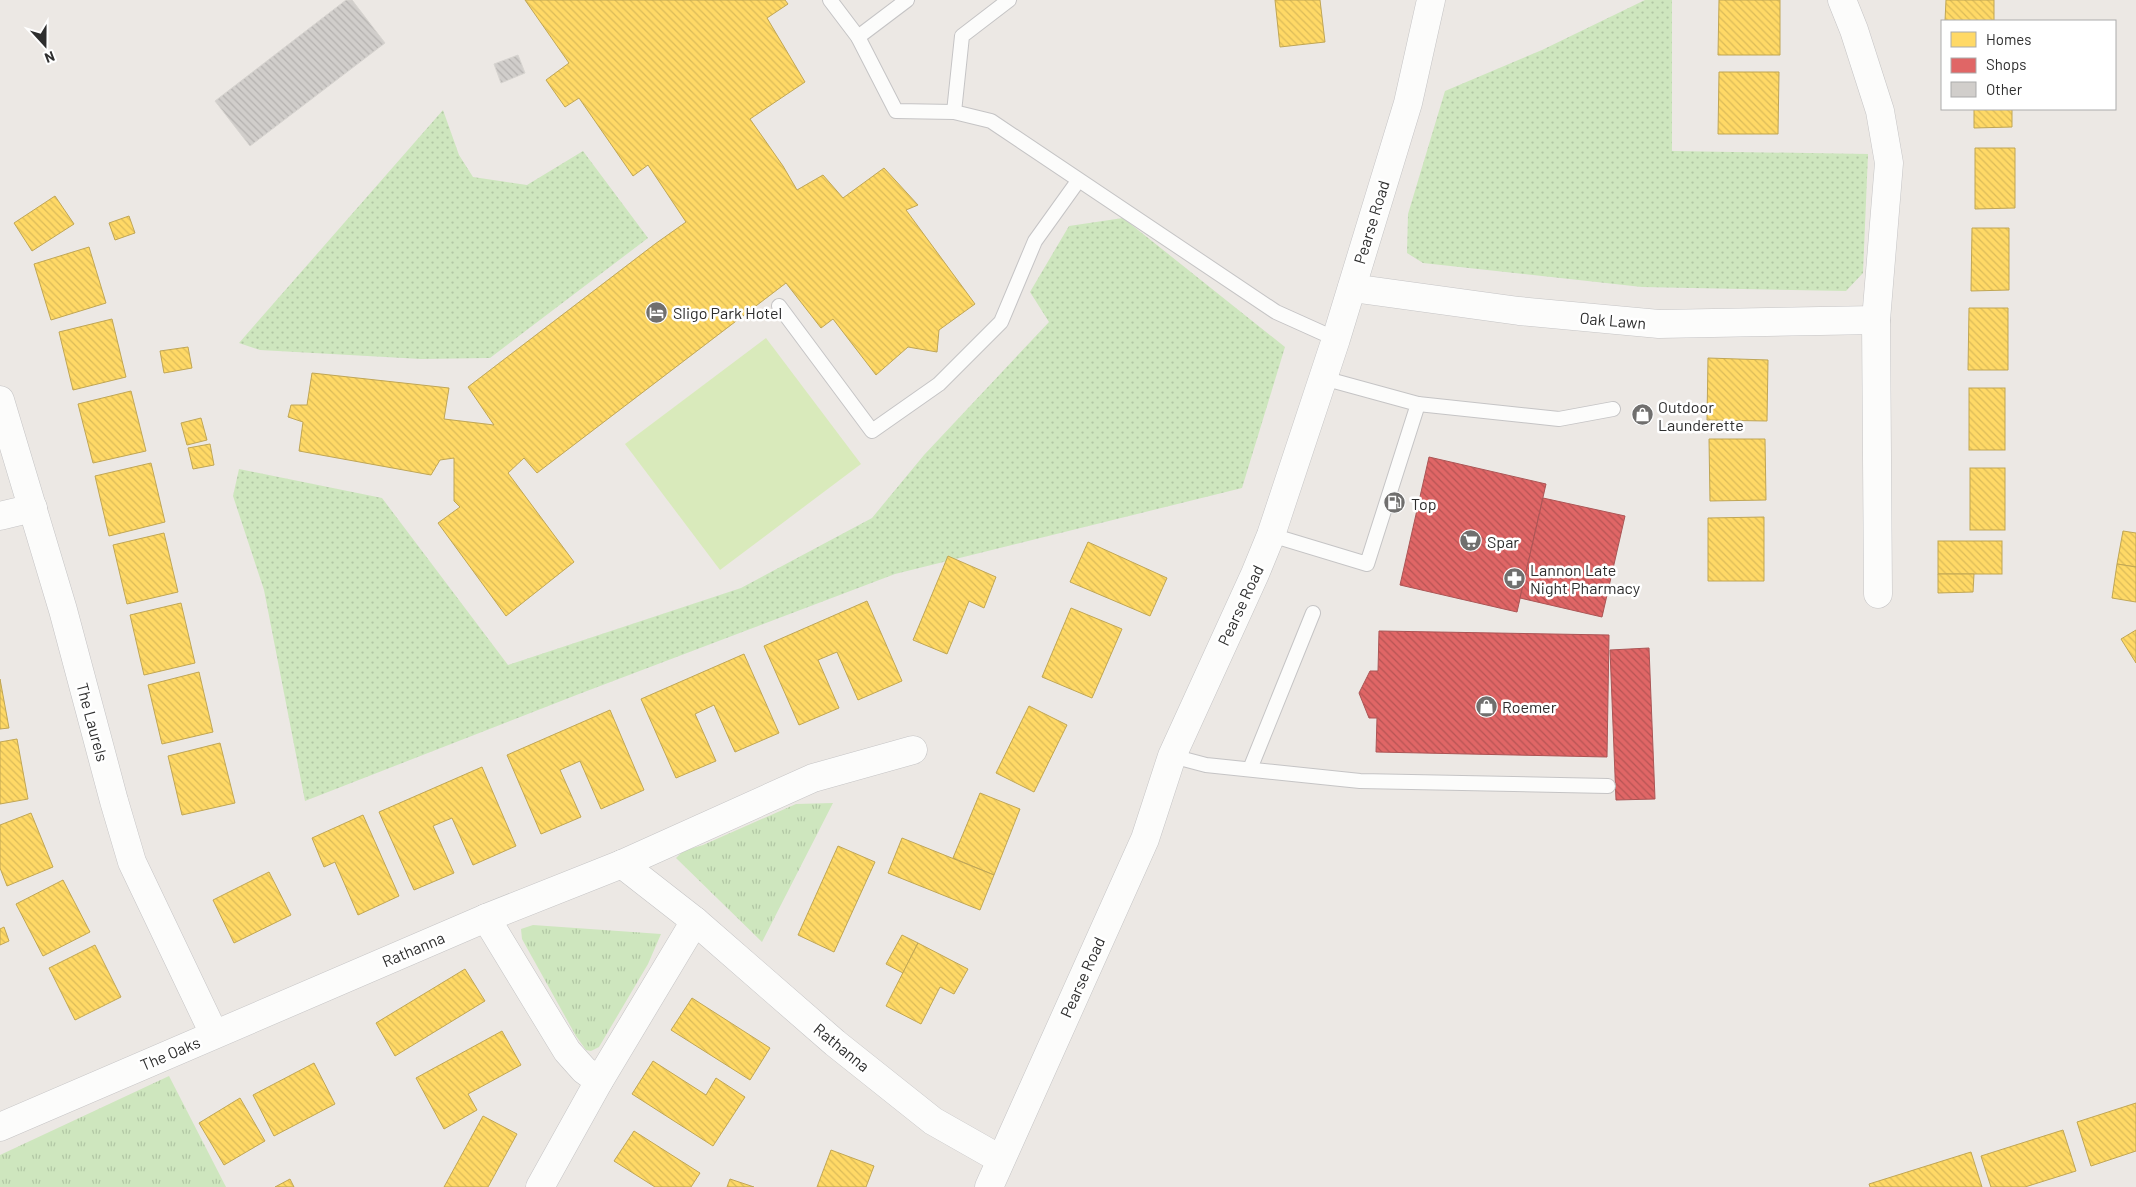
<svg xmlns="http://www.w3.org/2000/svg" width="2136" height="1187" font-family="Barlow,sans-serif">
<defs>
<pattern id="grass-dots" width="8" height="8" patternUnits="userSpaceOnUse" patternTransform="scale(1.25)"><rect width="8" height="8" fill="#cee6be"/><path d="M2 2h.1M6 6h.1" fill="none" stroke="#b1c6a4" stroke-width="1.8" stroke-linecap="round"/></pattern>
<pattern id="park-tufts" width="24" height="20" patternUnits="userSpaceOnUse" patternTransform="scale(1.25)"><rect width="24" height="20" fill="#cee6be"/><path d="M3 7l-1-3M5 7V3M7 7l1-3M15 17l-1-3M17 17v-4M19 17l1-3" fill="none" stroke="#b1c6a4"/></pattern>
<pattern id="homes-back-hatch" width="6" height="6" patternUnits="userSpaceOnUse" patternTransform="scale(1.25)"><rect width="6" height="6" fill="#ffd966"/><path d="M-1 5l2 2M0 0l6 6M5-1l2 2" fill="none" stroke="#dbbb59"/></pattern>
<pattern id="shops-back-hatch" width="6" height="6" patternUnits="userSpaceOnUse" patternTransform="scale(1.25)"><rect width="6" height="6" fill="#e06666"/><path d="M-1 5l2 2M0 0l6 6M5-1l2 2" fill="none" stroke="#b65454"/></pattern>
<pattern id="building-back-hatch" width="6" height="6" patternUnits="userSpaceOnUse" patternTransform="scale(1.25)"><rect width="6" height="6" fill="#d1cecb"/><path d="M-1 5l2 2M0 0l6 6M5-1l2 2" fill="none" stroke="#b4b1af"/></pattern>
</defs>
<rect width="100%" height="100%" fill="#ece8e4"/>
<g fill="url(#grass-dots)">
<polygon points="1645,0 1672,0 1672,151 1868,154 1863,273 1846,291 1642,287 1423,263 1407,253 1408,214 1445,91 1542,50"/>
<polygon points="443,110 459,155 473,177 527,185 583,151 648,238 490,358 421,359 260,350 239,343"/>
<polygon points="1123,218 1285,347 1242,488 895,574 579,694 305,801 264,590 233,496 239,469 382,498 508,665 741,588 872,518 924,455 1049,322 1030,292 1069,226"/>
</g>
<g fill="url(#park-tufts)">
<polygon points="833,803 762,942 676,858 683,851 703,845 796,804"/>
<polygon points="533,925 661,934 648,964 599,1047 591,1051 586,1050 576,1036 522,939 521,929"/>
<polygon points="169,1076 226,1187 0,1187 0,1155"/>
</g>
<polygon fill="#d9eabb" points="766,338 861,464 720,570 625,444"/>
<g fill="url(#homes-back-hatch)" stroke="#c0a655">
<polygon points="525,0 785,0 788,4 767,18 805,82 750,119 783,166 797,190 823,175 843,198 884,168 918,205 906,210 975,304 939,330 937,352 908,347 876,375 833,319 821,328 786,283 537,473 524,458 508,473 574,562 506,616 438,523 460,507 454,501 454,458 440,460 431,475 299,451 303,422 288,417 291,405 307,405 312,373 449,388 444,419 494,425 468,387 655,244 686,222 648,165 633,176 579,98 565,107 546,80 569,63"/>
<polygon points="1275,0 1320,0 1325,42 1280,47"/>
<polygon points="1719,0 1780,0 1780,55 1718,55"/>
<polygon points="1946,0 1994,0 1994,21 1945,21"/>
<polygon points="1719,72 1779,72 1778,134 1718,134"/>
<polygon points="1974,109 2012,109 2012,127 1974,128"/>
<polygon points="1975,148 2015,148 2015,208 1975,209"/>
<polygon points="55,196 74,224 32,251 14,223"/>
<polygon points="129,216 135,233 115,240 109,223"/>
<polygon points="1972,228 2009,228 2009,290 1971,291"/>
<polygon points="89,247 106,303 51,320 34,264"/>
<polygon points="1969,308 2008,308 2008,370 1968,370"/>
<polygon points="112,319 126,377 73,390 59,332"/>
<polygon points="188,347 192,368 164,373 160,351"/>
<polygon points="1708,358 1768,360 1767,421 1707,420"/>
<rect x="1969" y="388" width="36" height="62"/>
<polygon points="131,391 146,451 93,463 78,404"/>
<polygon points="201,418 207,440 187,445 181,423"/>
<polygon points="1709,439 1765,439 1766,500 1710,501"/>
<polygon points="210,444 214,465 193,469 188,448"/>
<polygon points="151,463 165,522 109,536 95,476"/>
<rect x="1970" y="468" width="35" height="62"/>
<polygon points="1764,517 1764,581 1708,581 1708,518"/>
<polygon points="2123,531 2136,533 2136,567 2117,564"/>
<polygon points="164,533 178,592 127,604 113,545"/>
<rect x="1938" y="541" width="64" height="33"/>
<polygon points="1088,542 1167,578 1150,616 1070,582"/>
<polygon points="948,556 996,577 984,608 969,601 947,654 913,640"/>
<polygon points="2117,564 2136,567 2136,602 2112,598"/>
<polygon points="1938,574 1974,574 1973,592 1938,593"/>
<polygon points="867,601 902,681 858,700 837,652 818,660 839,708 799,725 764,646"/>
<polygon points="181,603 195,663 144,675 130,615"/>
<polygon points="1071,608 1122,629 1092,698 1042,677"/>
<polygon points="2136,630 2136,663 2121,639"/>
<polygon points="744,654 779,733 735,752 714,705 695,714 716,761 676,778 641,699"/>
<polygon points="199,672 213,732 162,744 148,685"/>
<polygon points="0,679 9,728 0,729"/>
<polygon points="1029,706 1067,725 1034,792 996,773"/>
<polygon points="610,710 644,790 601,809 580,761 560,770 581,817 541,834 507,755"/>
<polygon points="17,739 28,799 0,804 0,742"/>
<polygon points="220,743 235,803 182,815 168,756"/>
<polygon points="482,767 516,846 473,865 452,818 433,826 454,873 414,890 379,812"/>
<polygon points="980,793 1020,809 994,875 953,858"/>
<polygon points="31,813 53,867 7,886 0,868 0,825"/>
<polygon points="363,815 399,896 358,915 335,862 324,867 312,838"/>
<polygon points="902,838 994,875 980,910 888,873"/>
<polygon points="838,846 875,862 834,952 798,935"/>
<polygon points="269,872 291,915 234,943 213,900"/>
<polygon points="63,880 90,932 43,956 16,904"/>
<polygon points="4,927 9,941 0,945 0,929"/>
<polygon points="902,935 918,943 903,973 886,964"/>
<polygon points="918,943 968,969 954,994 940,987 921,1024 886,1006"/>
<polygon points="95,945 121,997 75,1020 49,968"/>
<polygon points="465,969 485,1001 395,1056 376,1023"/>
<polygon points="692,998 770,1048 750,1080 671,1030"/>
<polygon points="502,1031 521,1065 468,1094 477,1110 444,1129 416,1078"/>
<polygon points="653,1061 706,1095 716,1078 745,1097 713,1146 632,1094"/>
<polygon points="314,1063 335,1104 274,1136 253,1095"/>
<polygon points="240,1098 265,1141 224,1165 199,1123"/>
<polygon points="2136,1103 2136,1151 2091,1166 2077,1122"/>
<polygon points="483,1116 517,1134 488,1187 444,1187"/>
<polygon points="2063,1130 2076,1171 2025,1187 1991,1187 1981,1156"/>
<polygon points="634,1131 700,1173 691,1187 655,1187 614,1161"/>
<polygon points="831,1150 874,1166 866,1187 817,1187"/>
<polygon points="1971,1152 1982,1187 1870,1187 1869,1184"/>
<polygon points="290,1179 294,1187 275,1187"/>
<polygon points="730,1179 754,1187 727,1187"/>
</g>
<g fill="url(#shops-back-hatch)" stroke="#ab5555">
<polygon points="1429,457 1546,484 1517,612 1400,585"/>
<polygon points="1543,498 1625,516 1602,617 1520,598"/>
<polygon points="1379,631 1609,635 1607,757 1376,752 1377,718 1369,718 1359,693 1370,671 1378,671"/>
<polygon points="1649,648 1655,799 1616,800 1610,650"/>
</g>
<g fill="url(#building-back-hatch)" stroke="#d7d4d0">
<polygon points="346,0 352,0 385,43 250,146 215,101"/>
<polygon points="518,55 525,73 501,83 494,64"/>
</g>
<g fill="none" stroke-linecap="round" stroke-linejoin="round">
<defs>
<g id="service">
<polyline points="830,0 858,37 896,111 954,112 991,121 1276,312 1336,339"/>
<polyline points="858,37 907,0"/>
<polyline points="954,112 962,36 1009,0"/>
<polyline points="779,306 872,431 939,384 1001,322 1035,241 1078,181"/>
<polyline points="1418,404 1559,419 1613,409"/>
<polyline points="1271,535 1367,564 1418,404 1323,378"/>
<polyline points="1172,756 1206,765 1360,781 1608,786"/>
<polyline points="1250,769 1313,613"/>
</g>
<g id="minor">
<polyline points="1842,0 1854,30 1880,111 1889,163 1876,320 1878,594"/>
<polyline points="1352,288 1519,311 1659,324 1876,320"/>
<polyline points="0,400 63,610 114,801 132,862 214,1034"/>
<polyline points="0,516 33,508"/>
<polyline points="622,864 695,921 835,1043 933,1121 1000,1159"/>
<polyline points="486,918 567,1051 584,1070 599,1081"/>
<polyline points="0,1127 486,918 622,864 813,778 913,750"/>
<polyline points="540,1187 599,1081 695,921"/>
</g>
<polyline id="secondary" points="989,1187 1145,839 1172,756 1255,574 1271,535 1336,339 1408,103 1431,0"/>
</defs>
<use href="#service" stroke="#c5c4c5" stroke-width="16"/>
<use href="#minor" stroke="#c5c4c5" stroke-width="29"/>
<use href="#secondary" stroke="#c5c4c5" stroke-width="29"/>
<use href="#service" stroke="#fcfcfb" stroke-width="14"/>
<use href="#minor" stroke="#fcfcfb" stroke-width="28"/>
<use href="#secondary" stroke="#fcfcfb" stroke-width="28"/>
</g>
<defs>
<symbol id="hotel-disc" viewBox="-11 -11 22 22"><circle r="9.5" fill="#706f6e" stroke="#fff"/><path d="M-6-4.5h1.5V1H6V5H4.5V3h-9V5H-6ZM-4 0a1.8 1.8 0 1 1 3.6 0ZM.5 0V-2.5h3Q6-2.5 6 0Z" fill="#fff"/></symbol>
<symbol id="shop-disc" viewBox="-11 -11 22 22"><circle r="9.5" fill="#706f6e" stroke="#fff"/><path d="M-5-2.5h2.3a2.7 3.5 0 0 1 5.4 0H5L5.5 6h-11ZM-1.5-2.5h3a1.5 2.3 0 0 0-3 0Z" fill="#fff"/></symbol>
<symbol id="fuel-disc" viewBox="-11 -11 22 22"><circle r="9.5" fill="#706f6e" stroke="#fff"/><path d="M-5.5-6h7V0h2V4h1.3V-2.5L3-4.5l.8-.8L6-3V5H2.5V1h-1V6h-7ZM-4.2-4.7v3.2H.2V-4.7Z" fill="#fff"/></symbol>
<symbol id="supermarket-disc" viewBox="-11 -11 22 22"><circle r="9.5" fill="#706f6e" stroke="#fff"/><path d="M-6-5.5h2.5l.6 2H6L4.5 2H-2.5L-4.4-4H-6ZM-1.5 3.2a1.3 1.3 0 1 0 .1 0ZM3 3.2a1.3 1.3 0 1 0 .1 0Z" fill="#fff"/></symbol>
<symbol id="pharmacy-disc" viewBox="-11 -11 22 22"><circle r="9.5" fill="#706f6e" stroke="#fff"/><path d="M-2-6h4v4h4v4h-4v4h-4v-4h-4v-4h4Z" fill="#fff"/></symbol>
</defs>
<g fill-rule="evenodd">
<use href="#hotel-disc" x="644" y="300" width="25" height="25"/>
<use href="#shop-disc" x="1630" y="402" width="25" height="25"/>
<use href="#fuel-disc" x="1382" y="490" width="25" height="25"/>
<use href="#supermarket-disc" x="1458" y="528" width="25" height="25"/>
<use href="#pharmacy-disc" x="1502" y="566" width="25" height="25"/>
<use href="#shop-disc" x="1474" y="694" width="25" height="25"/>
</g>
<g text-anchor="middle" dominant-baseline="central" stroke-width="5" stroke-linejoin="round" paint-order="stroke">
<g font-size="16" fill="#2e2e2e" stroke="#fff">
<text transform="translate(1371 222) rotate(-73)">Pearse Road</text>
<text transform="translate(1613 320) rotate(5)">Oak Lawn</text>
<text transform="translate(1240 605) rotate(-65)">Pearse Road</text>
<text transform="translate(93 722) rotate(75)">The Laurels</text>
<text transform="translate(413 949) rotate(-23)">Rathanna</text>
<text transform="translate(1082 977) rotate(-66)">Pearse Road</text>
<text transform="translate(842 1047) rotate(39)">Rathanna</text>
<text transform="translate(170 1053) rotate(-23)">The Oaks</text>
</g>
<g font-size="16" fill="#2e2e2e" stroke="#fff" text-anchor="start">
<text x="673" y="312">Sligo Park Hotel</text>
<text x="1658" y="406">Outdoor<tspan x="1658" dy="18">Launderette</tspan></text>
<text x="1411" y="503">Top</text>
<text x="1487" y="541">Spar</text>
<text x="1530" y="569">Lannon Late<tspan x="1530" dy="18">Night Pharmacy</tspan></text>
<text x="1502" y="706">Roemer</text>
</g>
</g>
<rect x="1941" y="20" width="175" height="90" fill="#ffffff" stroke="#ababab"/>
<rect x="1951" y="32" width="25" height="15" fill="#ffd966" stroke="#ababab"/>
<text x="1986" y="45" font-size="15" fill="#2e2e2e">Homes</text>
<rect x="1951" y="58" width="25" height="15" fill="#e06666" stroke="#ababab"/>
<text x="1986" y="70" font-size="15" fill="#2e2e2e">Shops</text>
<rect x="1951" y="82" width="25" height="15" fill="#d1cecb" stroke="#ababab"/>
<text x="1986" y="95" font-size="15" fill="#2e2e2e">Other</text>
<g transform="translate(45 45) rotate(159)" stroke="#ffffff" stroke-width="4" paint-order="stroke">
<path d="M0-4L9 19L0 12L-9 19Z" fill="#2e2e2e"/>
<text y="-8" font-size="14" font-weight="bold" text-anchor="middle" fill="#2e2e2e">N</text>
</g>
</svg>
